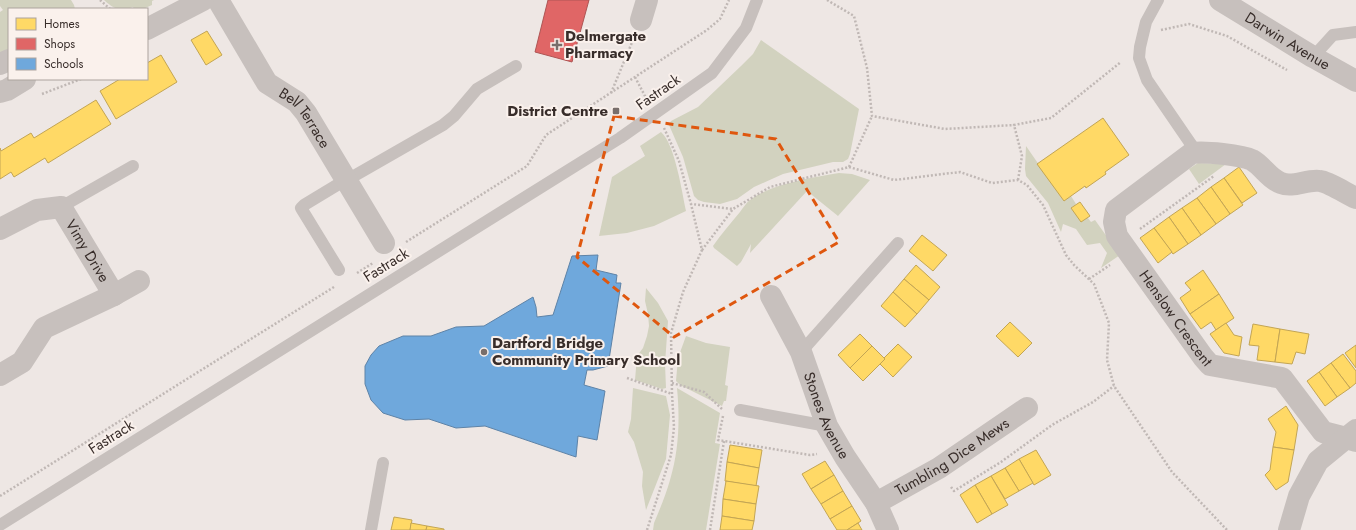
<svg xmlns="http://www.w3.org/2000/svg" width="1356" height="530" font-family="Jost,sans-serif">
<rect width="100%" height="100%" fill="#eee7e4"/>
<g fill="#d2d2bf">
<polygon points="0,0 71,0 74,5 75,9 9,9 9,56 0,57 0,12 3,10 0,6"/>
<path d="M 104,0 L 154,0 L 152,1 L 152,5 L 143,9 L 134,9 L 133,7 C 120,12 114,9 104,0 Z"/>
<polygon points="761,40 859,109 850,154 848,159 843,162 833,162 783,174 754,187 737,199 720,204 704,202 698,200 694,196 683,157 669,125 671,121 698,107 741,66 753,54"/>
<path d="M 661,132 C 675,144 682,192 686,211 L 654,226 L 627,233 L 599,236 L 612,177 L 645,156 L 640,146 Z"/>
<polygon points="1026,146 1064,201 1071,196 1076,204 1071,208 1087,217 1091,222 1095,220 1120,255 1101,268 1107,253 1100,243 1087,245 1076,229 1063,224 1061,232 1048,203 1026,176 1025,169"/>
<polygon points="1198,163 1226,164 1199,184 1189,169"/>
<path d="M 839,173 L 852,174 L 870,180 L 838,216 L 807,191 L 750,253 L 751,244 L 741,262 L 737,266 L 714,248 L 713,246 C 721,234 731,223 740,212 C 743,208 746,203 750,200 C 773,183 811,178 839,173 Z"/>
<polygon points="646,288 658,303 668,321 665,364 666,388 662,389 635,380 637,356 643,348 647,336 649,326 648,314 645,301"/>
<polygon points="686,336 706,343 730,347 725,385 728,386 726,401 724,401 722,406 680,385 676,381 678,358"/>
<polygon points="633,388 666,396 670,415 666,459 646,510 642,486 643,472 634,442 628,432 631,419"/>
<path d="M 677,388 L 720,413 L 715,443 L 720,444 L 706,530 L 653,530 L 654,523 C 660,509 666,494 670,480 C 679,450 680,419 677,388 Z"/>
</g>
<g fill="#ffd966" stroke="#c3a554">
<polygon points="207,31 222,55 206,65 191,40"/>
<polygon points="161,55 177,82 116,119 100,91 120,79 147,79 147,63"/>
<polygon points="96,100 111,124 48,163 45,158 14,177 11,172 0,179 0,148 1,151 31,133 34,138"/>
<polygon points="1103,118 1129,155 1105,172 1106,174 1086,188 1085,186 1064,201 1037,164"/>
<polygon points="1239,167 1257,193 1242,203 1224,178"/>
<polygon points="1224,178 1243,205 1230,214 1211,187"/>
<polygon points="1211,187 1230,214 1216,224 1197,198"/>
<polygon points="1197,198 1216,224 1201,235 1182,208"/>
<polygon points="1080,202 1090,216 1081,222 1071,208"/>
<polygon points="1182,208 1201,235 1188,244 1169,217"/>
<polygon points="1169,217 1188,244 1173,254 1154,228"/>
<polygon points="1154,228 1172,252 1158,263 1140,238"/>
<polygon points="922,235 947,255 933,271 909,251"/>
<polygon points="916,265 940,287 929,300 904,279"/>
<polygon points="1203,270 1219,294 1190,314 1180,298 1191,290 1185,283"/>
<polygon points="904,279 929,300 917,314 893,292"/>
<polygon points="893,292 917,314 905,327 881,306"/>
<polygon points="1219,294 1234,318 1216,330 1211,322 1201,329 1190,314"/>
<polygon points="1010,322 1032,343 1018,357 996,336"/>
<polygon points="1226,323 1234,335 1242,337 1239,356 1224,353 1210,334"/>
<polygon points="1253,324 1280,329 1275,362 1257,360 1259,346 1249,345"/>
<polygon points="1280,329 1309,334 1305,354 1296,352 1292,364 1275,362"/>
<polygon points="860,334 872,346 850,368 838,355"/>
<polygon points="898,344 912,357 893,377 880,364 885,359 884,358"/>
<polygon points="1356,345 1356,368 1345,353"/>
<polygon points="872,346 885,359 863,381 850,368"/>
<polygon points="1343,354 1356,371 1356,383 1350,388 1331,363"/>
<polygon points="1331,363 1350,388 1337,397 1319,372"/>
<polygon points="1319,372 1337,397 1325,406 1307,381"/>
<polygon points="1286,406 1298,425 1294,450 1273,447 1276,432 1268,419"/>
<polygon points="730,445 762,450 759,468 727,462"/>
<polygon points="1273,447 1294,450 1288,482 1276,490 1265,475 1270,470"/>
<polygon points="1036,450 1051,475 1034,485 1019,459"/>
<polygon points="1019,459 1033,483 1019,491 1005,468"/>
<polygon points="825,461 834,475 811,489 802,474"/>
<polygon points="727,462 759,468 756,486 725,481"/>
<polygon points="1005,468 1019,491 1005,499 991,476"/>
<polygon points="834,475 843,491 821,504 811,489"/>
<polygon points="991,476 1008,505 992,514 975,485"/>
<polygon points="726,481 759,486 756,504 723,499"/>
<polygon points="975,485 992,514 977,523 960,495"/>
<polygon points="843,491 852,506 830,519 821,504"/>
<polygon points="723,499 756,504 754,521 722,516"/>
<polygon points="852,506 861,521 847,530 837,530 830,519"/>
<polygon points="722,516 754,521 752,530 720,530"/>
<polygon points="394,517 412,520 410,530 391,530"/>
<polygon points="411,523 427,526 426,530 410,530"/>
<polygon points="858,523 862,530 847,530"/>
<polygon points="427,526 444,529 444,530 426,530"/>
</g>
<polygon fill="#e06666" stroke="#ae5554" points="548,0 589,0 572,62 535,52"/>
<polygon fill="#6fa8dc" stroke="#5e83a7" points="598,255 596,270 617,275 616,283 621,283 608,366 593,370 587,370 584,385 605,391 597,440 578,436 576,457 485,426 456,428 429,419 405,420 383,413 371,400 365,384 365,366 371,355 379,346 403,336 431,336 456,327 484,326 533,297 536,307 537,317 553,315 572,256"/>
<g fill="none" stroke-linecap="round" stroke-linejoin="round">
<g stroke="#c0b8b5" stroke-width="2.5" stroke-dasharray="2 2" stroke-linecap="butt">
<polyline points="100,0 110,9"/>
<polyline points="827,0 854,16 867,68 872,116 945,129 1014,125"/>
<polyline points="1161,30 1189,24 1227,36 1287,70"/>
<polyline points="635,77 646,98"/>
<polyline points="611,93 633,40"/>
<polyline points="42,94 81,79"/>
<polyline points="664,128 679,161 691,204 733,209"/>
<polyline points="849,167 894,180 960,172 992,183 1018,180 1027,185 1043,205 1066,255 1074,265 1094,284 1109,323 1107,360 1114,386 1172,472 1227,530"/>
<polyline points="1018,180 1022,156 1014,125 1051,118 1121,62"/>
<polyline points="1140,229 1214,176"/>
<polyline points="406,242 527,166 546,135 707,30 720,19 729,0"/>
<polyline points="702,250 733,209 770,187 849,167 872,116"/>
<polyline points="357,273 373,263"/>
<polyline points="1089,279 1110,265"/>
<polyline points="627,378 672,394"/>
<polyline points="672,383 704,392 723,410"/>
<polyline points="723,416 718,440 810,455 817,454"/>
<polyline points="951,487 954,491 1001,462 1052,425 1093,402 1114,386"/>
<polyline points="0,496 334,287"/>
<polyline points="647,530 671,455 674,427 672,394 671,333 683,292 702,250 691,204"/>
<polyline points="710,530 724,441"/>
</g>
<g stroke="#c7c0bd" stroke-width="12">
<polyline points="1158,0 1146,22 1140,47 1139,58 1147,80 1197,153"/>
<polyline points="1313,57 1333,35 1356,32"/>
<polyline points="347,180 443,125 454,116 477,89 516,66"/>
<polyline points="61,207 133,166"/>
<polyline points="339,270 301,208 304,205 347,179"/>
<polyline points="801,352 898,243"/>
<polyline points="740,410 827,426"/>
<polyline points="0,525 620,138 712,73 746,28 757,0"/>
<polyline points="371,530 383,463"/>
</g>
<g stroke="#c7c0bd" stroke-width="22">
<path id="s1" d="M 218,0 L 267,83 L 297,102 L 306,113 L 384,243"/>
<path id="s2" d="M 1220,0 L 1313,57 L 1356,81"/>
<polyline points="641,20 647,0"/>
<polyline points="147,29 203,0"/>
<polyline points="0,64 9,60"/>
<polyline points="0,92 7,90 25,79"/>
<path id="s3" d="M 1356,198 C 1347,194 1329,182 1320,181 C 1307,179 1293,188 1281,183 C 1269,179 1263,166 1252,160 C 1242,155 1204,151 1192,153 L 1116,210 L 1114,222 L 1117,236 L 1203,357 L 1210,365 L 1282,378 L 1323,432 L 1346,438 L 1356,430"/>
<path id="s4" d="M 0,229 L 37,210 L 61,207 L 114,295"/>
<path id="s5" d="M 771,296 L 801,352 L 827,426 L 845,457 L 876,503 L 888,530"/>
<polyline points="0,375 22,362 44,328 114,295 139,281"/>
<path id="s6" d="M 876,503 L 939,468 L 1027,408"/>
<polyline points="1289,530 1299,496 1318,461 1346,438 1356,441"/>
</g>
</g>
<path fill="none" stroke="#df570e" stroke-width="3" stroke-dasharray="8 5" stroke-linejoin="round" d="M 614,116 L 776,139 L 839,242 L 674,337 L 577,257 Z"/>
<g fill="#786e6b" stroke="#faf1ec" stroke-width="1.5">
<path d="M555 39h4v4h4v4h-4v4h-4v-4h-4v-4h4z"/>
<rect x="612" y="107" width="8" height="8" rx="2"/>
<circle cx="484" cy="352" r="4"/>
</g>
<g text-anchor="middle" dominant-baseline="central" stroke-width="4" stroke-linejoin="round" paint-order="stroke">
<g font-size="15" font-weight="bold" fill="#382d2a" stroke="#faf1ec" text-anchor="start">
<text x="565" y="36">Delmergate<tspan x="565" dy="17">Pharmacy</tspan></text>
<text x="608" y="111" text-anchor="end">District Centre</text>
<text x="492" y="343">Dartford Bridge<tspan x="492" dy="17">Community Primary School</tspan></text>
</g>
<g font-size="15" fill="#382d2a" stroke="#faf1ec">
<text stroke="none"><textPath href="#s2" startOffset="79">Darwin Avenue</textPath></text>
<text transform="translate(658 92) rotate(-35)">Fastrack</text>
<text stroke="none"><textPath href="#s1" startOffset="149">Bell Terrace</textPath></text>
<text stroke="none"><textPath href="#s4" startOffset="117">Vimy Drive</textPath></text>
<text transform="translate(386 265) rotate(-32)">Fastrack</text>
<text stroke="none"><textPath href="#s3" startOffset="400">Henslow Crescent</textPath></text>
<text stroke="none"><textPath href="#s5" startOffset="132">Stones Avenue</textPath></text>
<text transform="translate(111 437) rotate(-32)">Fastrack</text>
<text stroke="none"><textPath href="#s6" startOffset="89">Tumbling Dice Mews</textPath></text>
</g>
</g>
<rect x="8" y="8" width="140" height="72" fill="#faf1ec" stroke="#aca39e"/>
<rect x="16" y="18" width="20" height="12" fill="#ffd966" stroke="#aca39e"/>
<text x="44" y="28" font-size="12" fill="#382d2a">Homes</text>
<rect x="16" y="38" width="20" height="12" fill="#e06666" stroke="#aca39e"/>
<text x="44" y="48" font-size="12" fill="#382d2a">Shops</text>
<rect x="16" y="58" width="20" height="12" fill="#6fa8dc" stroke="#aca39e"/>
<text x="44" y="68" font-size="12" fill="#382d2a">Schools</text>
</svg>
